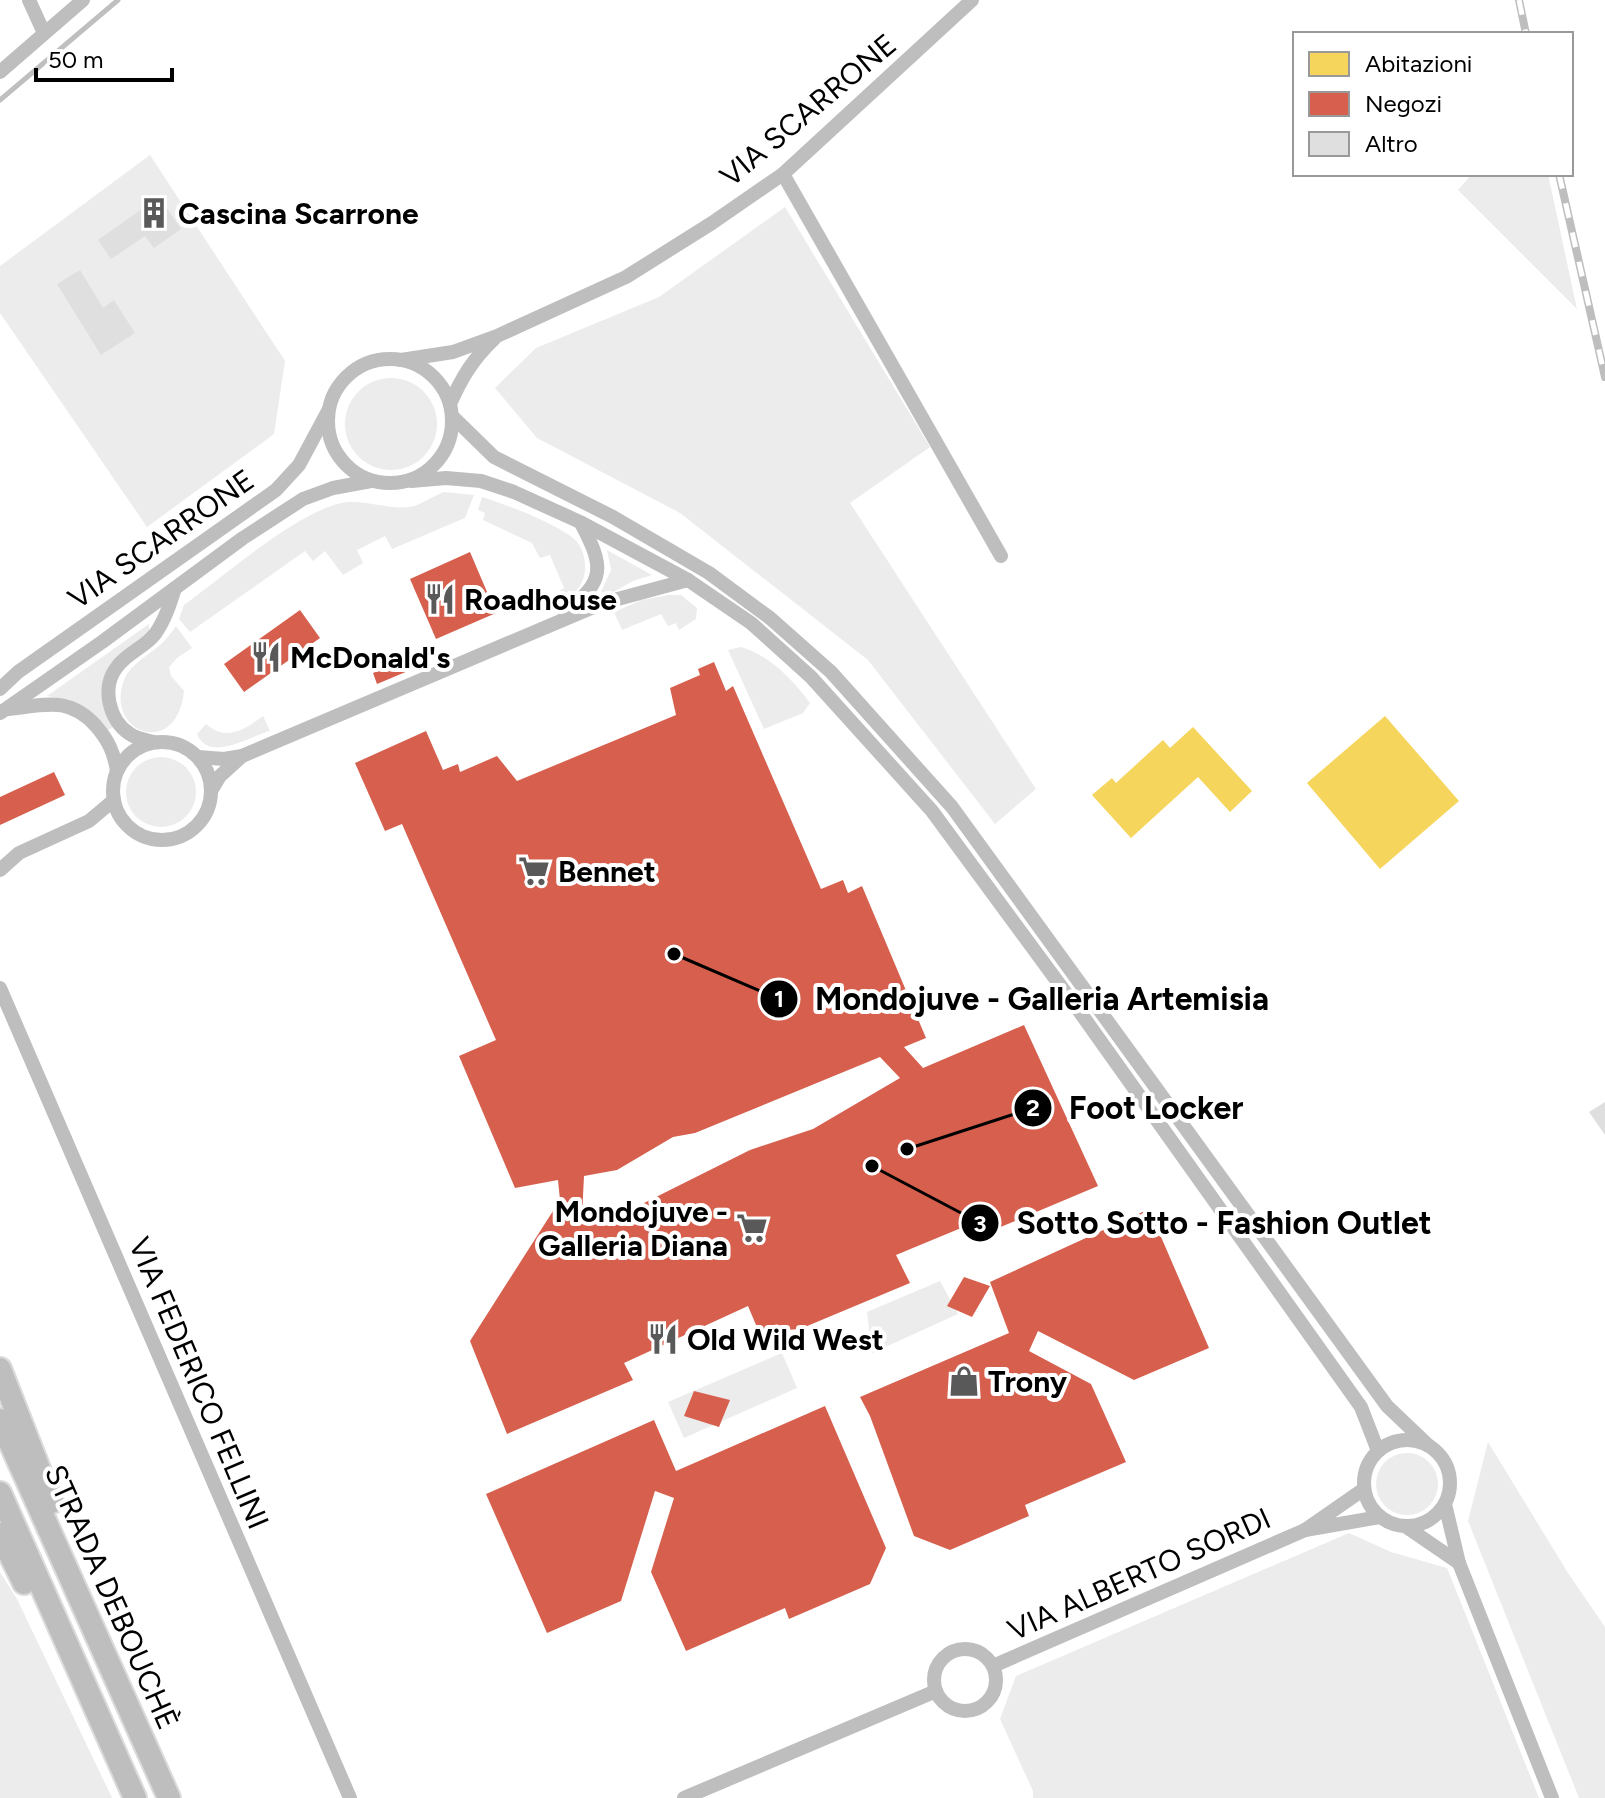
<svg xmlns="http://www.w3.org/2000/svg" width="1605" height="1798" font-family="Figtree,sans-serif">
<rect width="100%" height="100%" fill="#fff"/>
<g fill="#ececec">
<polygon points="150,155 285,361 274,434 147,527 0,313 0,266"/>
<polygon points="1472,174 1548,174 1577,309 1458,190"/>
<polygon points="785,207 930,447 850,503 1036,789 995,824 868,660 680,513 537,438 495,388 536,348 659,297"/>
<circle cx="391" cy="424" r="46"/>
<path d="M 444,492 L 474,495 L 465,518 L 392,549 L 385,536 L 357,550 L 363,563 L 343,575 L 325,551 L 313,561 L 305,551 L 190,632 L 179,619 L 184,605 C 225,575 290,518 337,504 C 360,497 386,510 410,507 C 421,505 433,496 444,492 Z"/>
<path d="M 482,497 C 507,505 553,522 573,538 C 582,545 586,559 585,571 C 583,587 573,596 559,603 L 555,594 L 564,588 L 550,555 L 540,558 L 532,543 L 483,520 L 485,513 L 478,510 Z"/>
<polygon points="607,550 652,575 633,581 610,594 601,592 611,570"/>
<polygon points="668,595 681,595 697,608 696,619 679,630 676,623 668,626 661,614 622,630 614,612 642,600"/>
<path d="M 149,624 L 149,631 C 110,662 87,676 113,727 L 107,731 C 87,707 78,701 47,696 Z"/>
<path d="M 176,626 L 192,648 L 177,658 L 169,667 L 171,676 L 184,691 C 177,760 104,733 124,680 C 129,666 148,655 160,645 C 166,640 171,633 176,626 Z"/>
<path d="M 741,647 C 769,655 792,679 810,703 L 803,713 L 764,729 L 728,650 Z"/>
<path d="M 263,716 L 270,731 C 248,737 209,763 197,734 L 206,724 C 227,742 244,730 263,716 Z"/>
<circle cx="161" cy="792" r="35"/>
<polygon points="940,1281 958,1314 872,1353 867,1312"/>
<polygon points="782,1353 797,1388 684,1438 668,1402"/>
<polygon points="1488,1442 1568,1573 1605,1627 1605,1798 1579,1798 1468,1521"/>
<circle cx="1407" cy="1484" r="31"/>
<polygon points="1349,1533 1391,1552 1447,1568 1539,1798 1033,1798 1033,1791 1000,1719 1016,1676"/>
<polygon points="0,1572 17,1599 112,1798 0,1798"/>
</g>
<g fill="#f6d55c">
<polygon points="1385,716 1459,801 1380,869 1307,783"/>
<polygon points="1193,727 1252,791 1230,812 1198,777 1131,838 1092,795 1112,778 1116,783 1163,740 1170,748"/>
</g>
<g fill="#d6604d" fill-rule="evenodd">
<polygon points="470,552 496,613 436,639 410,579"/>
<polygon points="300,610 320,638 244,692 224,664"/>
<polygon points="404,661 408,671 377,684 373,673"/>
<path d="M 714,662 L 726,691 L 733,686 L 821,889 L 843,880 L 848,893 L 862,886 L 926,1038 L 904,1047 L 923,1068 L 1024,1025 L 1098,1186 L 984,1234 L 978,1221 L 896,1255 L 910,1283 L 800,1329 L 759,1332 L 748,1306 L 624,1363 L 633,1380 L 507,1434 L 470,1341 L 560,1200 L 558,1180 L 515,1188 L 459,1056 L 496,1040 L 402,824 L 385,831 L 355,763 L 426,731 L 443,770 L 458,764 L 460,772 L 497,756 L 517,781 L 676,715 L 670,688 L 700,675 L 698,669 ZM 880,1057 L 900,1078 L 813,1129 L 750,1150 L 640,1205 L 582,1216 L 584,1176 L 617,1170 L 673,1137 L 695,1133 Z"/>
<polygon points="54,772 65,795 0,825 0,797"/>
<polygon points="1149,1209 1209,1348 1134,1380 1038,1331 1029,1351 1091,1384 1126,1462 1025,1505 1029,1516 950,1550 914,1536 870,1416 860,1397 1009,1333 990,1282"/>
<polygon points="964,1277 990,1286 972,1317 947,1306"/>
<polygon points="694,1391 730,1400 719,1427 684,1416"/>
<polygon points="825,1406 886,1548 870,1584 789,1619 785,1608 686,1651 651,1572 674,1498 655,1491 621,1601 547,1633 486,1494 654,1420 676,1471"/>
</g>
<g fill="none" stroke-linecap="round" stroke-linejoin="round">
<polyline stroke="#bfbfbf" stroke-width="5" points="0,100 118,0"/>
</g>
<g fill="#dfdfdf">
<polygon points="159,197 181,229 154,248 145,236 111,259 98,240"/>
<polygon points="80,270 103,308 114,300 135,333 101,355 57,284"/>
<polygon points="1605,1102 1605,1135 1589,1112"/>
</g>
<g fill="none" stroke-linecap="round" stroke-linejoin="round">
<defs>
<g id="primary">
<polyline points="0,1369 52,1502"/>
<polyline points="0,1420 169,1798"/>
<polyline points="0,1493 135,1798"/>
<polyline points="0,1534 24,1583"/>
</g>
</defs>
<use href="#primary" stroke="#dbdbdb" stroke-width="26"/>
<g stroke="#bebebe" stroke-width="14">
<polyline points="29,0 44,33"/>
<polyline points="0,72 83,0"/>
<polyline points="783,174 1001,556"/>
<circle cx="390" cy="421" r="62"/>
<polyline points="401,360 453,352 497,336 626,277 712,223 783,174 972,0"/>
<path d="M 450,404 C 462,377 473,359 494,339"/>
<polyline points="453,417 494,457 613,517 709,573 770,618 831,672 952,807 1387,1406 1429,1446"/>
<polyline points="411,481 446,478 481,481 514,492 580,522 688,580 751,623 811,677 932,811 1082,1015 1361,1407 1378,1451"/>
<path d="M 565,613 C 606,580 604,567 581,523"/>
<polyline points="0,689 18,672 276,490 299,465 328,411"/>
<path d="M 9,709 C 45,705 69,696 96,726 C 108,740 114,752 117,771"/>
<polyline points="0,713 102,642 243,538 303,499 333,488 371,481"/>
<path d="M 154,742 C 146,740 137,739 130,734 C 109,721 101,687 117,667 C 127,653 145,647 155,634 C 165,620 170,604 175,588"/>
<circle cx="162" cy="791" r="49"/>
<polyline points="198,757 224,759 242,756 603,603 688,580"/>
<polyline points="211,791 220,776 242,756"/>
<polyline points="0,870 19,853 89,821 114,800"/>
<polyline points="0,988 350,1798"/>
<circle cx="1407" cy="1483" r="43"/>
<polyline points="1364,1489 1305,1530 1380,1517"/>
<polyline points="1405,1526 1459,1563 1445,1504"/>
<polyline points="1459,1563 1552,1798"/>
<circle cx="965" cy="1680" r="31"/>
<polyline points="993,1666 1305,1530"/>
<polyline points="684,1798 936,1691"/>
</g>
<use href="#primary" stroke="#bebebe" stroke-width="22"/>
<defs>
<g id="rail">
<polyline points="1519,0 1526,34"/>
<polyline points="1559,174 1605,377"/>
</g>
</defs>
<use href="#rail" stroke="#bebebe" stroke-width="8"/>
<use href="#rail" stroke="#fff" stroke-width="5" stroke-dasharray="15" stroke-linecap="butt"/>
</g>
<defs>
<symbol id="building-bare" viewBox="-9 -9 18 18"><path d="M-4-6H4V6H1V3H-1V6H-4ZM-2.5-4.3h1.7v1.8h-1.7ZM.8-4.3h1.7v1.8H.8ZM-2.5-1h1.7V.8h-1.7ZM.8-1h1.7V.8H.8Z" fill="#595959" stroke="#fff" stroke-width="2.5" paint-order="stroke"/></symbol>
<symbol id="restaurant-bare" viewBox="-9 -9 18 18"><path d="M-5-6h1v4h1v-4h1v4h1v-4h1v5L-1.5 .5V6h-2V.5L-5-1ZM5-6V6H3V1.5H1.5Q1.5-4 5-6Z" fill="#595959" stroke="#fff" stroke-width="2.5" paint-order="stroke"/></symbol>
<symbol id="supermarket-bare" viewBox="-9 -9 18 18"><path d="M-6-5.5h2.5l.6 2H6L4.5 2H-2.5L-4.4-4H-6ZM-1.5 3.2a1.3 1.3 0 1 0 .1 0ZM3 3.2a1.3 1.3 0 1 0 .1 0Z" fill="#595959" stroke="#fff" stroke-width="2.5" paint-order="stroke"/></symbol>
<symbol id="shop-bare" viewBox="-9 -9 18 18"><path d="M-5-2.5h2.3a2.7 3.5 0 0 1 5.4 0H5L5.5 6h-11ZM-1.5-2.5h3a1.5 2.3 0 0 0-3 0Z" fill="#595959" stroke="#fff" stroke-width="2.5" paint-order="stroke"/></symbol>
</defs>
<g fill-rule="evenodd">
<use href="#building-bare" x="132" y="191" width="44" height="44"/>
<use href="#restaurant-bare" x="418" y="577" width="44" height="44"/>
<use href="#restaurant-bare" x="244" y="635" width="44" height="44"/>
<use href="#supermarket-bare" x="512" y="849" width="44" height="44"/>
<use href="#supermarket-bare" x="730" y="1206" width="44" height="44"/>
<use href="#restaurant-bare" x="641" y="1317" width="44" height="44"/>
<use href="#shop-bare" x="942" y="1359" width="44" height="44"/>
</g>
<g text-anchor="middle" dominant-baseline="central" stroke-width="8" stroke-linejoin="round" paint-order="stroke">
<g font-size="30" fill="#000" stroke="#fff">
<text transform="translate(808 110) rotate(-40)">VIA SCARRONE</text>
<text transform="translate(161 539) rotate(-35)">VIA SCARRONE</text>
<text transform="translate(199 1383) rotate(67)">VIA FEDERICO FELLINI</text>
<text transform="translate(1139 1574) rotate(-24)">VIA ALBERTO SORDI</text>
<text transform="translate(112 1597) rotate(66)">STRADA DEBOUCHÈ</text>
</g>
<g font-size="30" font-weight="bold" fill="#000" stroke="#fff" text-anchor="start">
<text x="178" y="213">Cascina Scarrone</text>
<text x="464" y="599">Roadhouse</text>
<text x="290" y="657">McDonald's</text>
<text x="558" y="871">Bennet</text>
<text x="728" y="1211" text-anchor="end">Mondojuve -<tspan x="728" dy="34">Galleria Diana</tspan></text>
<text x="687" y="1339">Old Wild West</text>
<text x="988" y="1381">Trony</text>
</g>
</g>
<path fill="none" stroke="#000" stroke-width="3" d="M674 954L779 999M907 1149L1033 1108M872 1166L980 1223"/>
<g fill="#000" stroke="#fff" stroke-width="3">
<circle cx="674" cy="954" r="8"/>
<circle cx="907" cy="1149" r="8"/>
<circle cx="872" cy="1166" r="8"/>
<circle cx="779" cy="999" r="20"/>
<circle cx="1033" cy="1108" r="20"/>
<circle cx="980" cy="1223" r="20"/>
</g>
<g font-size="24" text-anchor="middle" font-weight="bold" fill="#fff">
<text x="779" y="1007">1</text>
<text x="1033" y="1116">2</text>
<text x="980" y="1232">3</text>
</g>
<g font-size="32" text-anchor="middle" font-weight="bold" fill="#000" stroke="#fff" stroke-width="8" stroke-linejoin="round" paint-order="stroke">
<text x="1042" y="1010">Mondojuve - Galleria Artemisia</text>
<text x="1156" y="1119">Foot Locker</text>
<text x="1224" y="1234">Sotto Sotto - Fashion Outlet</text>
</g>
<rect x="1293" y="32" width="280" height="144" fill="#ffffff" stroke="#999999" stroke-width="2"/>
<rect x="1309" y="52" width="40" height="24" fill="#f6d55c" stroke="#999999" stroke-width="2"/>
<text x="1365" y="72" font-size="24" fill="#000000">Abitazioni</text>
<rect x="1309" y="92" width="40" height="24" fill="#d6604d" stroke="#999999" stroke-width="2"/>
<text x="1365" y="112" font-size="24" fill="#000000">Negozi</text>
<rect x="1309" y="132" width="40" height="24" fill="#dfdfdf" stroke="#999999" stroke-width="2"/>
<text x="1365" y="152" font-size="24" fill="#000000">Altro</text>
<path d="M36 68v12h136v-12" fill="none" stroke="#000000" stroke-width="4"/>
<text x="48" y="68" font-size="24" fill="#000000" stroke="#ffffff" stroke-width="6" paint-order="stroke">50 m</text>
</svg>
